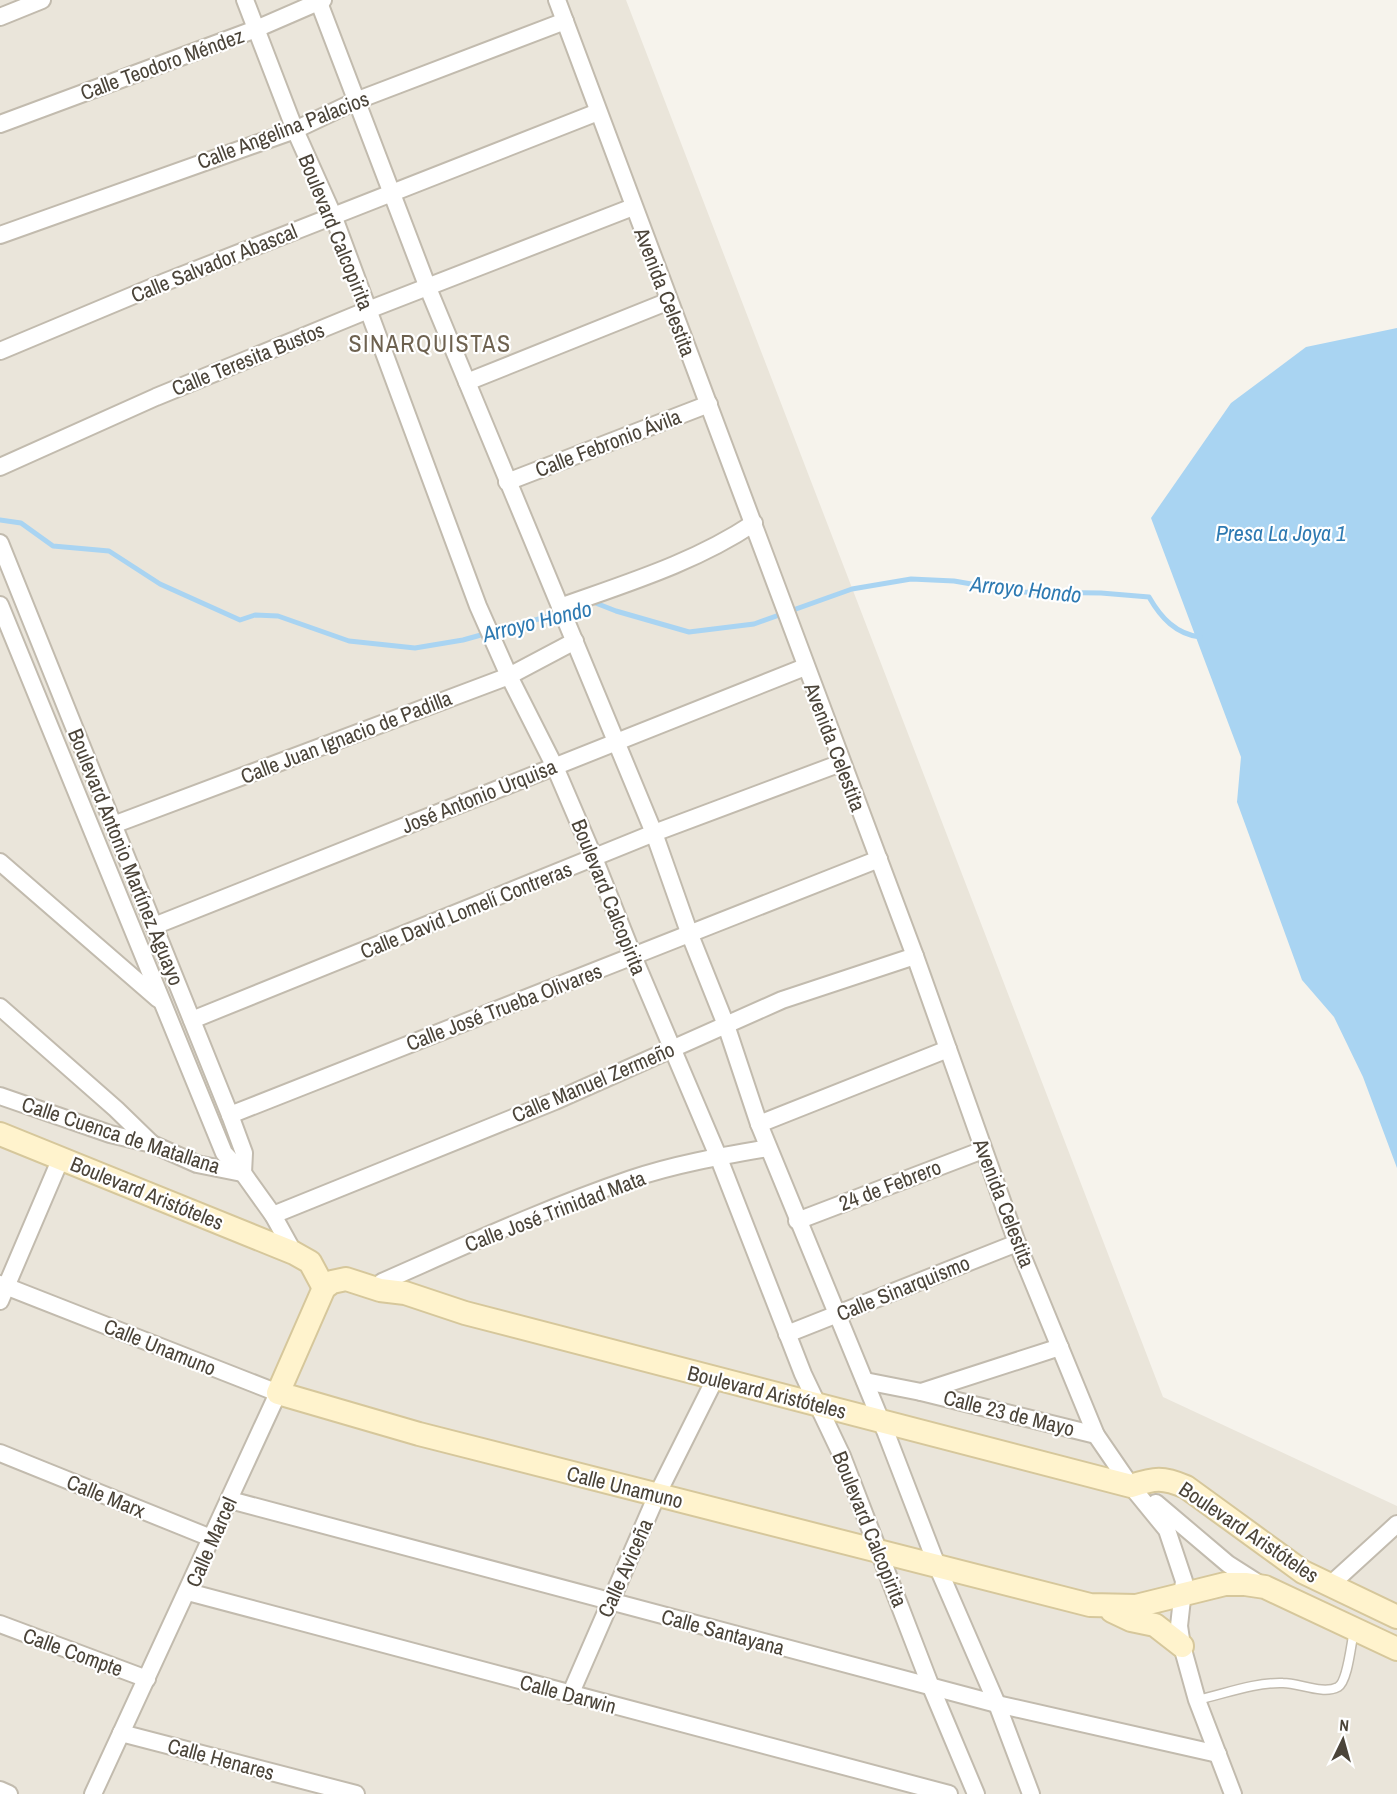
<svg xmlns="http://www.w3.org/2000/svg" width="1397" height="1794" font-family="'Archivo Narrow',sans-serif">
<rect width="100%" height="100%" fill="#f6f3ec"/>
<polygon fill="#eae5da" points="0,0 626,0 1163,1397 1397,1506 1397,1794 0,1794"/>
<polygon fill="#a9d4f2" points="1397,328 1397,1168 1363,1077 1334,1017 1302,980 1237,802 1241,757 1151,518 1231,403 1306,347"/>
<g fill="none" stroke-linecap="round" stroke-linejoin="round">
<g stroke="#a9d4f2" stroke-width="5">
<polyline points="0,520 21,523 53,546 109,551 160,584 240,620 255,615 278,616 349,641 415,648 463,640 560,613"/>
<path d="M 589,604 L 593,602 L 616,611 L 689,632 L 754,624 L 852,589 L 911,579 L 954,581 L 1018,592 L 1101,593 L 1149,597 C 1161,618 1176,634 1200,637"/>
</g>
<defs>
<path id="lane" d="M 1197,1700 C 1224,1694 1255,1682 1283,1683 C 1299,1683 1323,1695 1338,1687 C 1348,1681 1351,1643 1354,1631"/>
<g id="street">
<polyline points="245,0 295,130 333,215 478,606 509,676 555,767 594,858 633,956 718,1156 803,1374 842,1456 931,1687 976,1794"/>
<polyline points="318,0 428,288 654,833 690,935 726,1025 759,1124 886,1433 938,1568 997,1704 1031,1794"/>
<polyline points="557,0 915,956 1017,1243 1096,1435 1131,1486 1167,1530 1184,1581 1179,1626 1182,1646 1197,1700 1233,1794"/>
<polyline points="0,17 42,0"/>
<polyline points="0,124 256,29 323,0"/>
<polyline points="0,235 295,130 358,100 565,21"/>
<polyline points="0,351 165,282 598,112"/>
<polyline points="467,382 669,301"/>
<polyline points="0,467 156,397 368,310 633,207"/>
<polyline points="507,482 709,404"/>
<polyline points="0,543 230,1115 244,1153 243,1173"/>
<polyline points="0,605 224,1153 243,1173 273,1215 294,1253"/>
<path d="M 560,607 C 627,583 694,563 754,523"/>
<polyline points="113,825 509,676 575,641"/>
<polyline points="0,862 158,999"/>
<polyline points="154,926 805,667"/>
<polyline points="0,1007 116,1109 151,1143"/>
<polyline points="192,1020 654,833 841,763"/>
<polyline points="0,1096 110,1134 152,1144 197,1164 242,1173"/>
<polyline points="230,1115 879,859"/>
<polyline points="759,1124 948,1049"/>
<polyline points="273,1215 555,1101 782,1000 915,956"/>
<polyline points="797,1221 983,1150"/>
<path d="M 382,1282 C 464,1246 546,1208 631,1179 C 675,1164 722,1156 768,1148"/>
<polyline points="0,1284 278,1393 93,1794"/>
<polyline points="0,1301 61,1158"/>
<polyline points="787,1334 1017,1243"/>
<polyline points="865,1381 921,1392 1096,1435"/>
<polyline points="921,1392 1060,1347"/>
<polyline points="0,1453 211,1538"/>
<polyline points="230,1500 997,1704 1218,1754"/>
<polyline points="1156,1503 1228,1564 1261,1585"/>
<polyline points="1329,1586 1397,1524"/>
<polyline points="188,1592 949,1794"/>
<polyline points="0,1624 147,1679"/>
<polyline points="570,1695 657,1495 715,1379"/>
<polyline points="121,1733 356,1794"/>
<polyline points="0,1790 9,1794"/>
</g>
<g id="secondary">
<polyline points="0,1134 294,1253 310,1262 324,1288"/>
<polyline points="1112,1611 1131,1620 1155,1625 1182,1646"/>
<path d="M 1397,1617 L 1303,1572 L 1186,1487 C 1163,1477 1155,1478 1131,1486 L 465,1313 L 405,1293 L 380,1290 L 346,1279 L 332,1282 L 324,1288 L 278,1393 L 419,1434 L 1090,1605 L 1136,1606 L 1225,1584 L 1245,1584 L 1265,1587 L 1397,1649"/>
</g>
</defs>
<use href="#lane" stroke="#c2bbae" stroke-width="11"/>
<use href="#street" stroke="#c2bbae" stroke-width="20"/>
<use href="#secondary" stroke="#d6c79b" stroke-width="26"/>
<use href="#lane" stroke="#fff" stroke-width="8"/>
<use href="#street" stroke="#fff" stroke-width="16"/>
<use href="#secondary" stroke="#fff3cd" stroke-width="22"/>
</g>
<g text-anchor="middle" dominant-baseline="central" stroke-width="4.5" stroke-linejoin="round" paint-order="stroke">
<g font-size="21" fill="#4b4439" stroke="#fff">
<text transform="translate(162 64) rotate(-20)">Calle Teodoro Méndez</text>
<text transform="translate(283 130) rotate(-21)">Calle Angelina Palacios</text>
<text transform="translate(336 232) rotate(68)">Boulevard Calcopirita</text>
<text transform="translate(214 263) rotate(-22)">Calle Salvador Abascal</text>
<text transform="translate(665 292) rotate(69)">Avenida Celestita</text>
<text transform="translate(248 359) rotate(-22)">Calle Teresita Bustos</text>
<text transform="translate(608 443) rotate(-21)">Calle Febronio Ávila</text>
<text transform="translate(346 737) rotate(-21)">Calle Juan Ignacio de Padilla</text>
<text transform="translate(835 747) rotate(69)">Avenida Celestita</text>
<text transform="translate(479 796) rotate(-22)">José Antonio Urquisa</text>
<text transform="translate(126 857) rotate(68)">Boulevard Antonio Martínez Aguayo</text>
<text transform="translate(609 897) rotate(68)">Boulevard Calcopirita</text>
<text transform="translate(466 910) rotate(-22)">Calle David Lomelí Contreras</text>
<text transform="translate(504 1007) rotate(-21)">Calle José Trueba Olivares</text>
<text transform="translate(593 1082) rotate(-23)">Calle Manuel Zermeño</text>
<text transform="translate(121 1135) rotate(18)">Calle Cuenca de Matallana</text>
<text transform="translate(890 1185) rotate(-21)">24 de Febrero</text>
<text transform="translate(147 1193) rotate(22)">Boulevard Aristóteles</text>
<text transform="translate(1004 1203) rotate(69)">Avenida Celestita</text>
<text transform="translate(555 1211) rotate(-21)">Calle José Trinidad Mata</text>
<text transform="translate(903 1288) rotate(-22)">Calle Sinarquismo</text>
<text transform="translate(160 1347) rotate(22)">Calle Unamuno</text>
<text transform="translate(767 1392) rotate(14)">Boulevard Aristóteles</text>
<text transform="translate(1009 1413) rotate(14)">Calle 23 de Mayo</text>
<text transform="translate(625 1487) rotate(14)">Calle Unamuno</text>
<text transform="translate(106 1496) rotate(22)">Calle Marx</text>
<text transform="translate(870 1529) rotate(68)">Boulevard Calcopirita</text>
<text transform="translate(1249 1532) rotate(34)">Boulevard Aristóteles</text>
<text transform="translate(211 1542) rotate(-66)">Calle Marcel</text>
<text transform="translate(625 1568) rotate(-66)">Calle Aviceña</text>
<text transform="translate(723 1632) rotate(15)">Calle Santayana</text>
<text transform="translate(73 1652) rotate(20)">Calle Compte</text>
<text transform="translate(568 1694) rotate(15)">Calle Darwin</text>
<text transform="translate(221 1759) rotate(15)">Calle Henares</text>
</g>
<g font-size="22" font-style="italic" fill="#2e7ab2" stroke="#fff">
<text x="1281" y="533">Presa La Joya 1</text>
<text transform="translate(1026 589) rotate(6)">Arroyo Hondo</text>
<text transform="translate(537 621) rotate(-14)">Arroyo Hondo</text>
</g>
<g font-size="24" letter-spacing="1.5" fill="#6e6250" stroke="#fff">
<text x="430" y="343">SINARQUISTAS</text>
</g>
</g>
<g transform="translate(1343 1740) rotate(5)" stroke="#ffffff" stroke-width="4.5" paint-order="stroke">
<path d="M0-4.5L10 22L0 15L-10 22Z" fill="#4b4439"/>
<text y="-9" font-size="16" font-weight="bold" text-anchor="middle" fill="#4b4439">N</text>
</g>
</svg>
